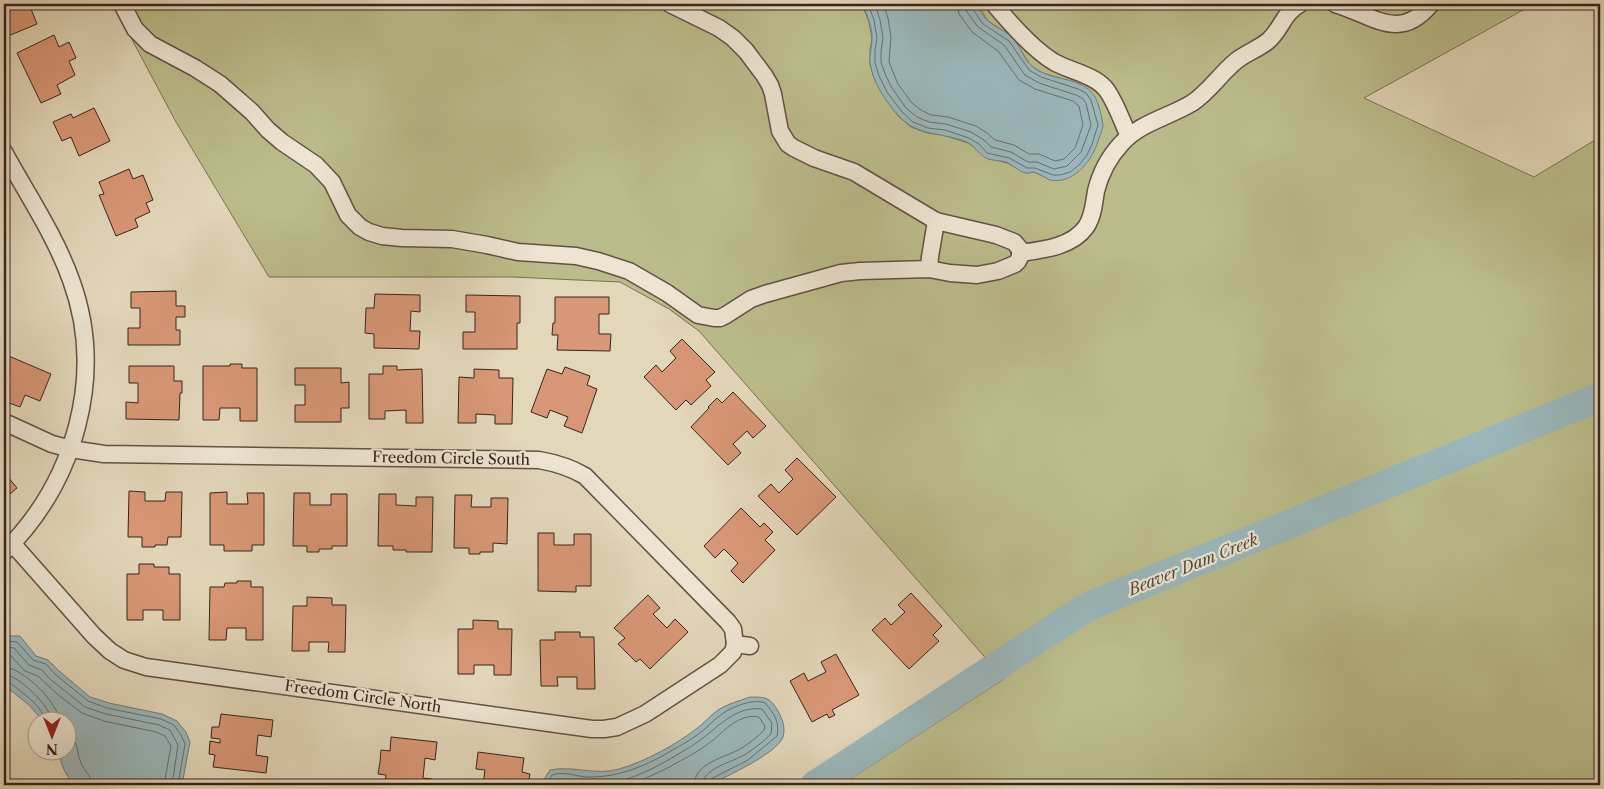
<svg xmlns="http://www.w3.org/2000/svg" width="1604" height="789" font-family="'Libre Caslon Text',serif">
<rect width="100%" height="100%" fill="#e3d7ba"/>
<filter id="stains"><feTurbulence type="fractalNoise" baseFrequency=".004" numOctaves="4"/><feColorMatrix values="0 0 0 0 .2 0 0 0 0 .09 0 0 0 0 .02 0 0 0 .5 -.17"/></filter>
<radialGradient id="worn" r=".72"><stop offset=".6" stop-color="#630" stop-opacity="0"/><stop offset="1" stop-color="#630" stop-opacity=".3"/></radialGradient>
<polygon fill="#bbbc8b" stroke="#7a7054" points="113,4 862,4 869,22 872,39 870,49 870,64 874,78 898,116 911,127 927,133 943,135 968,143 976,148 985,157 1007,163 1026,173 1034,172 1051,180 1080,84 1043,73 1031,66 1012,37 987,20 980,8 974,4 1534,4 1364,98 1534,177 1600,137 1600,785 841,785 1004,679 699,331 669,309 620,282 513,277 269,277 176,122"/>
<g fill="#9ab7bb" stroke="#737c7c">
<path d="M 862,4 L 974,4 C 980,9 982,16 988,21 C 995,27 1006,31 1013,38 C 1020,46 1024,59 1032,66 C 1049,82 1082,75 1095,97 C 1098,101 1103,121 1103,126 C 1102,131 1099,138 1097,144 C 1091,162 1072,185 1050,180 C 1045,178 1039,173 1033,172 C 1032,172 1027,174 1026,173 C 1019,172 1013,165 1006,162 C 999,160 990,161 984,157 C 978,152 974,146 967,142 C 942,132 917,137 898,115 C 886,102 872,81 870,62 C 869,54 872,48 872,40 C 873,29 867,14 862,4 Z"/>
<path d="M 4,636 L 20,636 L 36,656 L 48,660 L 58,670 L 90,697 L 109,703 L 162,714 L 177,721 L 186,732 L 190,742 L 182,785 L 74,785 C 66,775 60,765 60,752 L 68,752 L 68,722 L 43,721 L 29,705 L 4,685 Z"/>
<path d="M 750,697 C 765,697 770,697 778,711 C 782,719 786,727 783,737 C 777,754 726,776 710,785 L 542,785 L 543,781 L 550,770 C 571,765 596,776 619,769 C 647,761 677,744 700,726 C 706,721 711,715 718,710 C 727,704 739,701 750,697 Z"/>
</g>
<g fill="none" stroke-linecap="round" stroke-linejoin="round">
<g stroke="#696e6c" stroke-width="1">
<polyline points="868,4 874,20 877,38 875,50 875,63 879,76 887,92 902,112 913,122 928,128 945,130 969,138 979,144 987,153 1009,158 1027,168 1035,168 1053,175 1060,175 1070,172 1079,165 1087,155 1092,144 1098,125 1091,100 1086,93 1078,89 1041,77 1029,70 1009,41 983,24 972,8 971,4"/>
<polyline points="875,4 880,20 883,38 881,51 881,62 885,74 892,88 906,108 917,117 929,122 946,124 971,132 984,140 991,147 1011,152 1028,162 1037,162 1054,169 1067,166 1081,152 1091,125 1086,103 1082,98 1076,95 1039,83 1025,75 1004,45 978,27 967,12 965,4"/>
<polyline points="883,4 888,18 891,37 889,62 898,84 912,103 921,110 931,115 948,117 976,126 987,133 995,140 1014,145 1029,154 1039,154 1055,161 1064,159 1075,148 1083,125 1079,106 1073,101 1035,89 1019,80 998,51 972,32 959,14 957,4"/>
<polyline points="4,641 17,642 33,660 46,664 55,674 88,701 107,708 161,719 174,725 181,735 185,744 178,785"/>
<polyline points="4,647 14,648 29,665 42,670 50,679 85,707 106,714 159,725 170,730 178,745 172,785"/>
<polyline points="4,655 10,655 25,671 38,676 57,694 82,713 104,721 156,732 165,736 171,746 164,785"/>
<path d="M 4,667 C 22,667 59,703 60,722"/>
<path d="M 4,674 C 18,675 52,707 52,722"/>
<path d="M 4,681 L 9,682 C 20,691 44,707 46,722"/>
<path d="M 68,735 C 80,742 76,752 81,763 C 85,772 91,775 92,785"/>
<path d="M 547,785 L 552,775 C 564,771 575,776 586,777 C 619,778 648,765 676,748 C 686,743 696,736 705,729 C 710,724 716,718 722,714 C 732,707 753,698 765,703 C 774,713 780,722 777,736 L 748,760 L 711,779 L 708,785"/>
<path d="M 554,785 L 556,780 L 559,779 C 579,781 600,786 620,781 C 640,776 662,764 680,753 C 689,748 700,741 708,734 C 724,721 740,706 762,709 L 772,723 L 771,734 C 764,741 755,748 746,754 C 733,762 703,768 702,785"/>
<path d="M 629,785 C 647,778 665,770 682,760 C 692,755 703,748 712,741 C 725,730 740,713 759,717 L 765,726 L 764,730 C 758,737 749,743 742,748 C 725,758 695,762 694,785"/>
</g>
<polyline stroke="#9ab7bb" stroke-width="29" points="815,785 1089,606 1600,397"/>
</g>
<g fill="#d89776" stroke="#38241d">
<polygon points="4,4 29,4 37,24 8,36 4,25"/>
<polygon points="54,35 59,47 69,42 76,58 69,61 75,75 57,85 61,94 41,103 17,53"/>
<polygon points="94,108 110,141 79,156 71,137 62,141 53,122 71,114 73,118"/>
<polygon points="129,169 133,179 143,175 153,200 146,203 150,212 135,219 138,227 116,236 99,195 104,194 99,182"/>
<polygon points="176,291 176,306 185,306 185,317 176,317 176,330 180,330 180,345 128,345 128,328 140,328 140,308 131,308 131,292"/>
<polygon points="375,294 420,295 420,312 411,311 410,331 420,331 419,349 374,348 374,334 365,333 366,308 374,308"/>
<polygon points="466,295 520,296 520,323 517,323 517,349 463,349 463,332 475,332 475,312 466,312"/>
<polygon points="555,297 609,297 609,314 599,314 599,334 611,334 610,351 557,350 558,335 552,335 553,323 555,323"/>
<polygon points="682,339 715,372 706,380 711,386 691,405 686,400 676,410 644,377 656,365 662,372 676,358 670,351"/>
<polygon points="4,354 51,374 40,401 25,395 20,407 4,401"/>
<polygon points="230,364 242,364 242,368 257,368 257,421 240,421 240,408 220,408 219,420 203,420 203,366 230,366"/>
<polygon points="129,366 174,366 174,381 182,381 182,393 180,393 179,420 126,419 126,402 138,403 138,383 129,383"/>
<polygon points="383,366 397,366 397,370 422,369 423,423 406,423 406,410 385,411 385,419 369,419 369,374 383,374"/>
<polygon points="565,367 590,376 587,385 597,389 582,433 564,426 568,417 550,410 547,418 531,412 547,369 562,374"/>
<polygon points="295,368 341,368 341,383 349,382 349,408 341,408 341,422 295,422 295,405 305,405 305,385 295,385"/>
<polygon points="474,369 499,370 499,378 513,378 512,424 495,424 495,415 476,414 476,423 458,423 459,377 474,378"/>
<polygon points="733,392 766,426 753,438 747,431 733,444 741,453 728,465 691,427 709,408 708,407 717,398 722,403"/>
<polygon points="797,458 836,497 797,535 758,496 771,484 779,493 793,479 785,470"/>
<polygon points="4,472 17,488 4,499"/>
<polygon points="129,491 145,492 145,501 165,501 166,492 182,492 181,537 168,537 167,545 155,545 155,547 142,547 142,537 128,537"/>
<polygon points="227,492 227,504 248,504 247,493 264,493 264,545 252,545 252,551 224,551 224,545 210,545 210,493"/>
<polygon points="294,493 310,493 310,505 331,505 331,494 347,494 347,546 332,546 332,549 319,549 319,552 307,552 307,546 293,546"/>
<polygon points="379,494 396,494 396,505 416,506 416,497 433,497 432,552 406,552 406,550 393,550 393,546 378,546"/>
<polygon points="455,495 472,495 471,507 491,507 491,498 508,498 507,544 493,543 493,552 480,552 480,554 469,554 469,548 454,548"/>
<polygon points="741,508 760,527 764,523 773,532 765,540 775,550 743,583 731,571 738,563 724,549 715,558 704,546"/>
<polygon points="538,533 554,533 554,545 574,545 574,534 591,534 591,586 576,586 576,592 538,591"/>
<polygon points="139,564 154,564 154,567 169,567 169,574 180,574 180,620 163,620 163,610 143,610 143,620 127,620 127,574 139,574"/>
<polygon points="237,581 251,581 251,587 263,587 263,640 246,640 246,628 227,628 226,640 209,640 210,587 224,587 225,583 237,583"/>
<polygon points="911,593 942,626 933,635 939,641 909,669 872,630 885,618 891,625 905,612 898,605"/>
<polygon points="648,595 660,608 653,614 667,628 675,619 688,632 650,669 640,659 636,662 618,644 625,638 614,628"/>
<polygon points="307,597 332,598 332,605 346,605 345,652 328,652 329,642 309,642 309,651 292,651 293,606 307,606"/>
<polygon points="473,620 498,621 498,629 512,629 511,675 494,675 494,665 474,665 474,674 458,674 458,629 473,629"/>
<polygon points="555,632 580,632 580,637 594,637 595,689 577,689 577,677 557,677 558,686 541,686 540,640 555,640"/>
<polygon points="836,654 859,695 832,710 835,715 829,718 827,714 812,722 790,681 804,673 808,681 826,672 821,662"/>
<polygon points="221,714 273,720 271,737 258,735 256,755 268,757 266,773 213,767 215,755 209,754 210,741 220,743 220,739 211,738 212,727 219,727"/>
<polygon points="391,737 437,742 435,760 425,758 423,778 432,779 431,785 385,785 386,775 378,774 380,762 381,750 390,751"/>
<polygon points="478,752 524,758 522,772 530,774 528,785 483,785 485,770 476,769"/>
</g>
<g fill="none" stroke-linecap="round" stroke-linejoin="round">
<defs>
<g id="minor">
<polyline points="122,4 135,29 150,44 195,68 220,84 252,112 268,130 282,142 316,165 332,182 348,215 360,227 369,232 382,236 402,238 452,239 487,245 518,252 576,256 598,261 629,271 667,293 698,315 714,318 720,318 726,315 751,299 765,294 841,273 860,271 929,269 950,273 977,275 998,271 1015,264 1018,261 1020,257 1020,249 1014,242 996,235 936,221 854,172 814,158 794,148 788,144 780,131 773,94 770,85 764,75 746,51 733,38 719,28 670,4"/>
<path d="M 994,4 C 1009,22 1034,50 1054,62 C 1070,71 1092,74 1105,88 C 1115,100 1122,122 1129,136"/>
<path d="M 1335,4 C 1373,15 1399,43 1431,4"/>
<path d="M 4,152 C 27,194 55,235 71,280 C 106,375 75,482 4,552"/>
<path d="M 1020,253 C 1042,250 1072,247 1086,227 C 1093,217 1094,203 1096,191 C 1100,175 1109,157 1121,144 C 1139,123 1169,117 1192,103 C 1209,92 1220,74 1236,61 C 1246,53 1258,49 1268,41 C 1281,30 1284,12 1300,4"/>
<polyline points="929,269 930,257 936,221"/>
<path d="M 4,422 L 52,444 L 71,449 L 104,454 L 539,460 C 556,463 570,467 585,476 L 728,622 L 733,629 L 735,644 L 750,646"/>
<polyline points="12,543 94,636 110,651 124,660 146,667 592,729 604,729 617,727 645,714 720,665 733,652 735,644"/>
</g>
</defs>
<use href="#minor" stroke="#635144" stroke-width="19"/>
<use href="#minor" stroke="#ede5d2" stroke-width="16"/>
</g>
<g text-anchor="middle" dominant-baseline="central" stroke-width="4.5" stroke-linejoin="round" paint-order="stroke">
<g font-size="15" fill="#38241d" stroke="#ede5d2">
<text transform="translate(451 458) rotate(1)">Freedom Circle South</text>
<text transform="translate(363 696) rotate(8)">Freedom Circle North</text>
</g>
<g font-size="16" font-style="italic" fill="#504944" stroke="#ede5d2">
<text transform="translate(1193 564) rotate(-22)">Beaver Dam Creek</text>
</g>
</g>
<rect width="1604" height="789" fill="none" stroke="#e3d7ba" stroke-width="20"/>
<rect x="5" y="5" width="1594" height="779" fill="none" stroke="#38241d" stroke-width="2.5"/>
<rect x="10" y="10" width="1584" height="769" fill="none" stroke="#38241d"/>
<g transform="translate(52 736) rotate(180)"><circle r="24" fill="#ede5d2" stroke="#a5988a"/>
<path d="M0-4L9 19L0 12L-9 19Z" fill="#8f2418"/>
<text y="-8" font-size="14" font-weight="bold" text-anchor="middle" fill="#38241d">N</text>
</g>
<rect width="100%" height="100%" filter="url(#stains)"/>
<rect width="100%" height="100%" fill="url(#worn)"/>
</svg>
